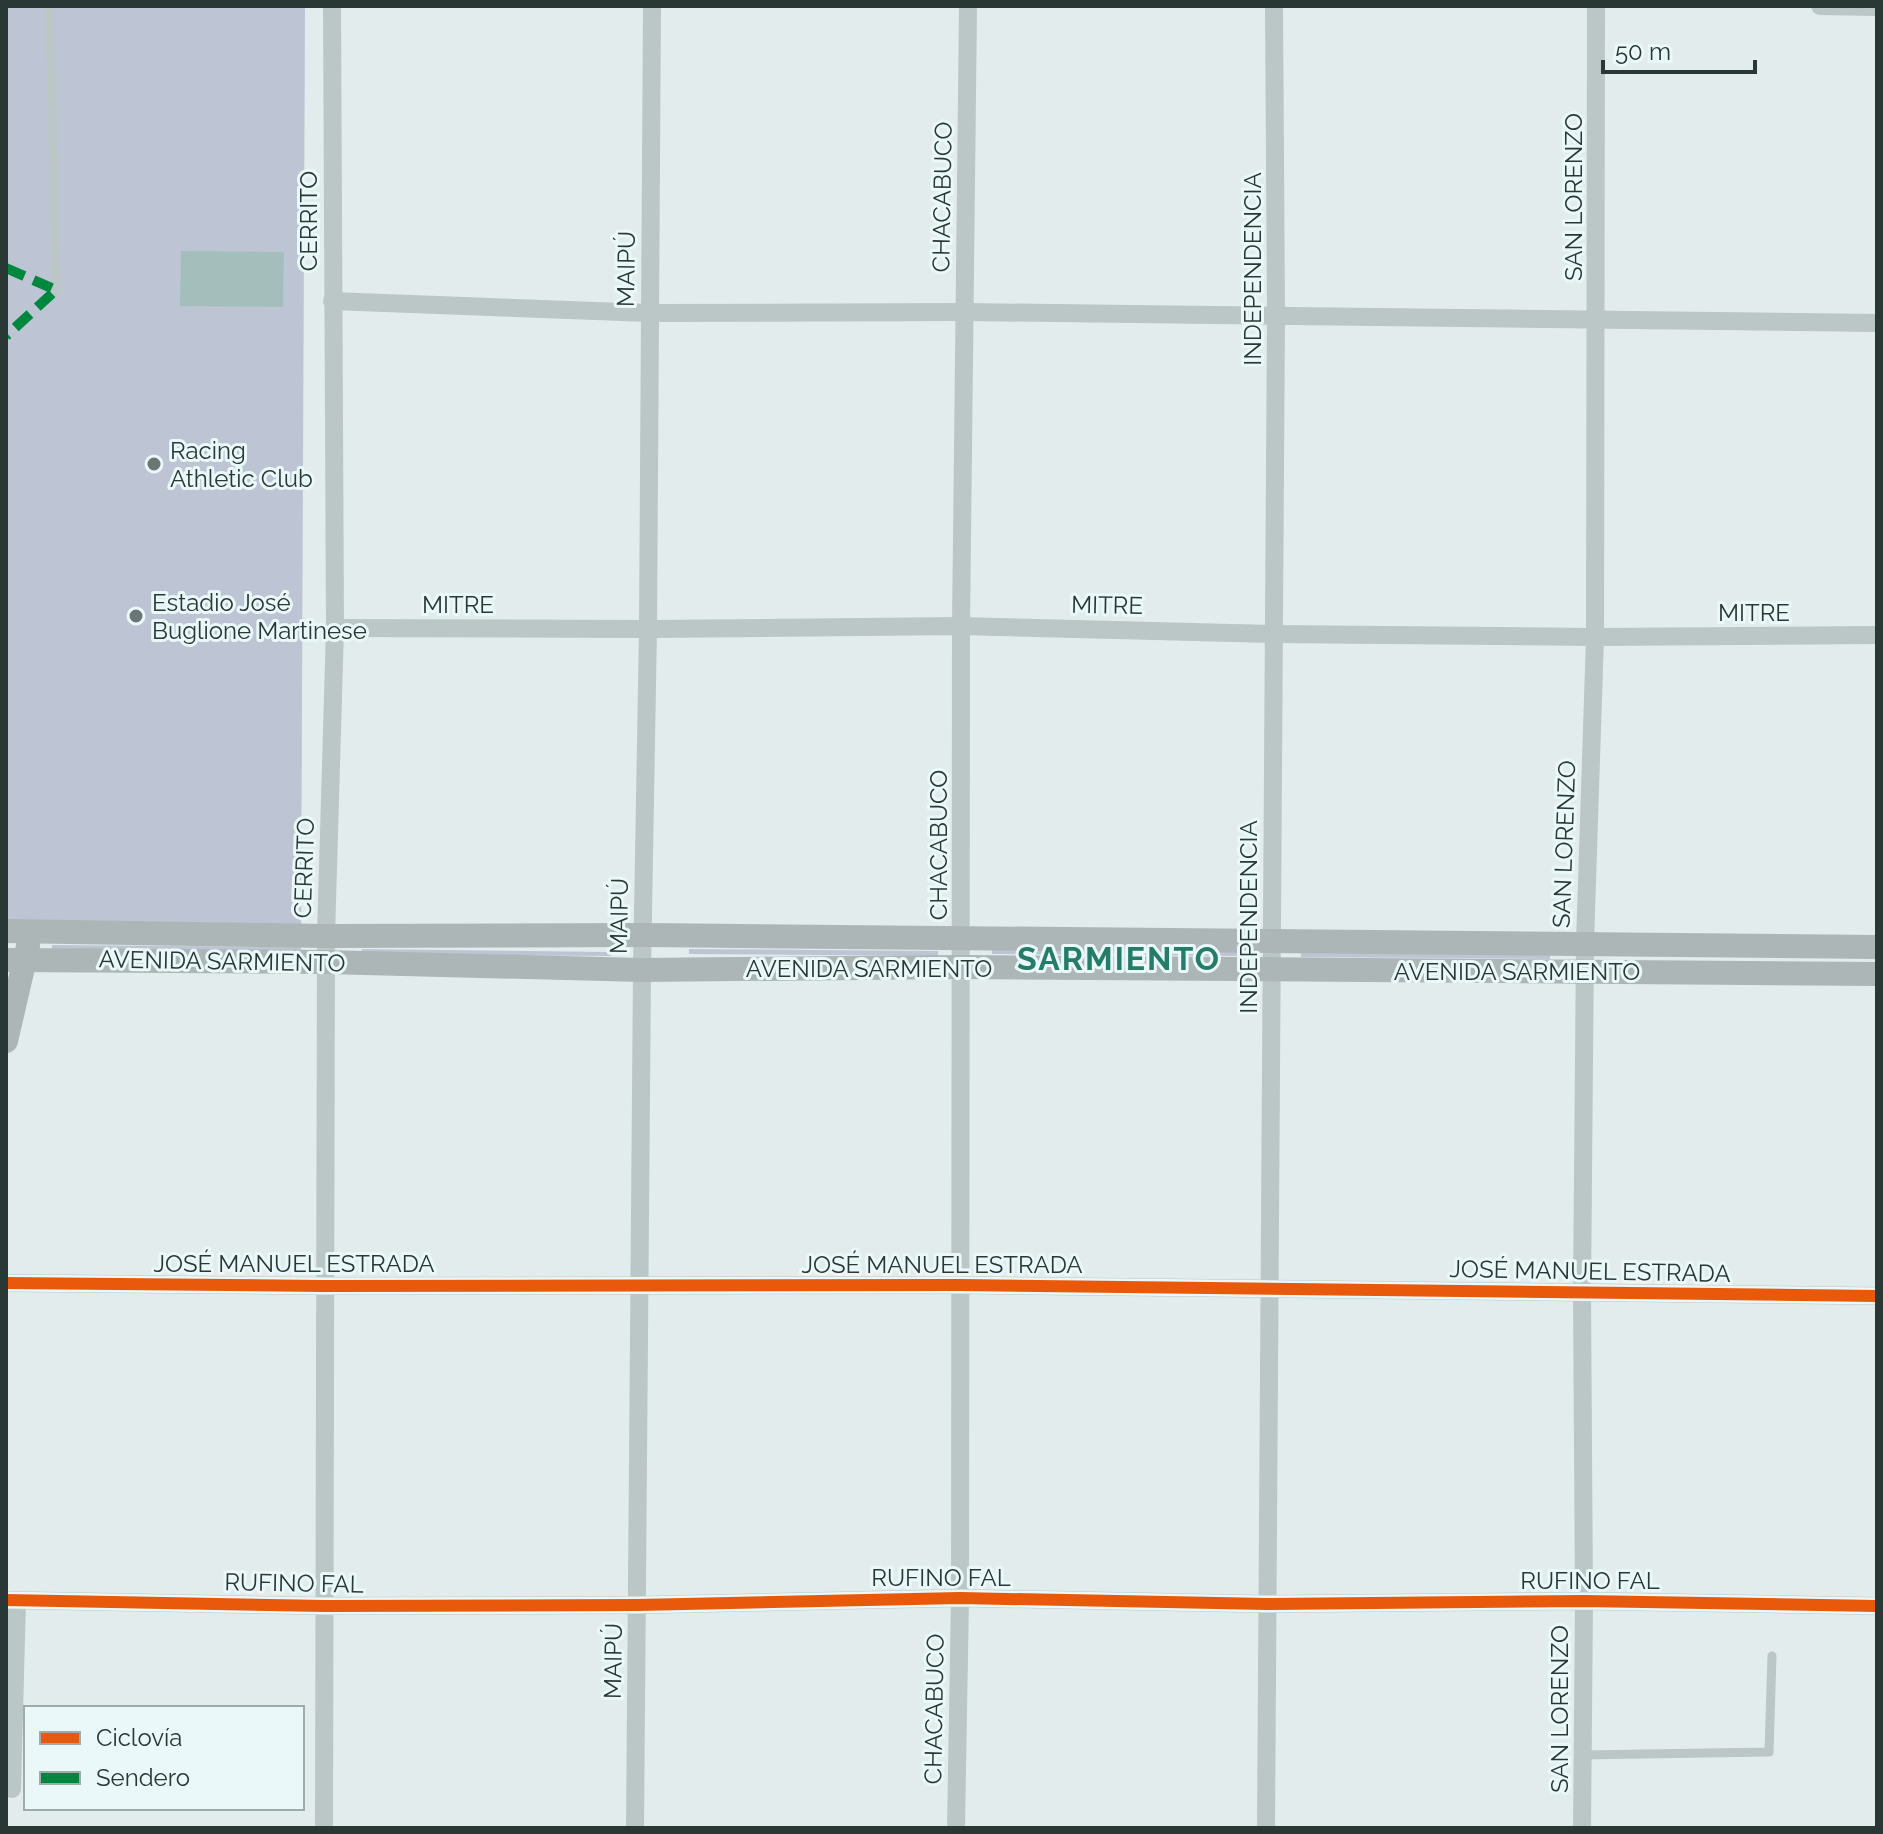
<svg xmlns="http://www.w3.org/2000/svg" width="1883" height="1834" font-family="Raleway,sans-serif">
<rect width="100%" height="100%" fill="#e2eced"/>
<g fill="#bdc4d4">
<polygon points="6,6 305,6 301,934 6,923"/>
<polygon points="52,945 301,947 301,951 52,949"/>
<polygon points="362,949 611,952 611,956 362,954"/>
<polygon points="689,949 938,951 938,956 689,954"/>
<polygon points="992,949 1241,951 1241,956 992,954"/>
<polygon points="1301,953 1550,955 1550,959 1301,957"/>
</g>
<polygon fill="#a4bfbb" points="181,251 284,252 283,307 180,306"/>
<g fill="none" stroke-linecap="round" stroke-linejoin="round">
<g stroke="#bbc6c6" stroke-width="9">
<polyline points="49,6 53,118 56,290"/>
<polyline points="1582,1755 1769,1752 1772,1656"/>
</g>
<g stroke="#bbc6c6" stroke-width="18">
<polyline points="1820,6 1877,7"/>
<polyline points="332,301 649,313 965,312 1877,323"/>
<polyline points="335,628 648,629 961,626 1273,634 1595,637 1877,635"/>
<polyline points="6,1283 324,1286 959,1285 1877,1296"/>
<polyline points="6,1600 325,1606 638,1605 960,1598 1267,1604 1584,1601 1877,1606"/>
<polyline points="12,1789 17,1600"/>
<polyline points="324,1828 326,936 335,628 332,6"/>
<polyline points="635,1828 642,970 648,629 652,6"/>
<polyline points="956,1828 960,1598 961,626 968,6"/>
<polyline points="1266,1828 1276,315 1274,6"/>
<polyline points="1582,1828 1584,1601 1582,1292 1585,943 1595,637 1596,6"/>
</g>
<g stroke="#acb6b7" stroke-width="24">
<polyline points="6,931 326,936 644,935 1877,947"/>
<polyline points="6,960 325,962 642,970 962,967 1877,974"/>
<polyline points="6,1041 28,946"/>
</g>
<polyline stroke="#00873e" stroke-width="10" stroke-dasharray="20 10" stroke-linecap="butt" points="6,268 56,290 6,336"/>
<defs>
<g id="cycleway">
<polyline points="6,1283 324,1286 959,1285 1877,1296"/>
<polyline points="6,1600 325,1606 638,1605 960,1598 1267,1604 1584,1601 1877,1606"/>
</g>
</defs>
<use href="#cycleway" stroke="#eaf8f9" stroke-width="17"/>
<use href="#cycleway" stroke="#e8590c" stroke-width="12"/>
</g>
<g fill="#6a7675" stroke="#eaf8f9" stroke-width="3">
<circle cx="154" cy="464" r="8"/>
<circle cx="136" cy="616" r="8"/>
</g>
<g text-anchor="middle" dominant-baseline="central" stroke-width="6" stroke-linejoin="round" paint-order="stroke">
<g font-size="24" fill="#293735" stroke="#eaf8f9">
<text transform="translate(942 197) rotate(-89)">CHACABUCO</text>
<text transform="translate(1573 197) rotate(-90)">SAN LORENZO</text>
<text transform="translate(308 221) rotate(-90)">CERRITO</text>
<text transform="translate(626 269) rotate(-89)">MAIPÚ</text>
<text transform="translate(1252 269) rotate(-90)">INDEPENDENCIA</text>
<text x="458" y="604">MITRE</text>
<text transform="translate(1107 605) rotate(1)">MITRE</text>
<text x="1754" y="612">MITRE</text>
<text transform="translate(1564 844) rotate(-88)">SAN LORENZO</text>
<text transform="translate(938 845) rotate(-90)">CHACABUCO</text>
<text transform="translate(304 868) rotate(-88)">CERRITO</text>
<text transform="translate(619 916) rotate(-89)">MAIPÚ</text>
<text transform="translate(1248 917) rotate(-90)">INDEPENDENCIA</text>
<text transform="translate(222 961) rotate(1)">AVENIDA SARMIENTO</text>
<text x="869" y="968">AVENIDA SARMIENTO</text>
<text x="1517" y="971">AVENIDA SARMIENTO</text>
<text x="294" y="1263">JOSÉ MANUEL ESTRADA</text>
<text x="942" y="1264">JOSÉ MANUEL ESTRADA</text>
<text transform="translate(1590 1271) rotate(1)">JOSÉ MANUEL ESTRADA</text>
<text x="941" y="1577">RUFINO FAL</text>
<text x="1590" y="1580">RUFINO FAL</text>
<text transform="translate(294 1583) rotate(1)">RUFINO FAL</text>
<text transform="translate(613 1661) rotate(-89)">MAIPÚ</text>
<text transform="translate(934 1709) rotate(-89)">CHACABUCO</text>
<text transform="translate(1559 1709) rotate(-90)">SAN LORENZO</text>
</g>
<g font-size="24" fill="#293735" stroke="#eaf8f9" text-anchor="start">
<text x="170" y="450">Racing<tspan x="170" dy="28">Athletic Club</tspan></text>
<text x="152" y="602">Estadio José<tspan x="152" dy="28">Buglione Martinese</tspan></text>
</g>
<g font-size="32" font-weight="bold" letter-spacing="2" fill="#257c68" stroke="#eaf8f9">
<text x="1119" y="958">SARMIENTO</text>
</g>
</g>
<rect width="1883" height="1834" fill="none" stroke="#293735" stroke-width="16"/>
<rect x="24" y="1706" width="280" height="104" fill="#eaf8f9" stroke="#9dabab" stroke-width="2"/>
<rect x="40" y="1732" width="40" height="12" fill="#e8590c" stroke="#9dabab" stroke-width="2"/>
<text x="96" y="1746" font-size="24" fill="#293735">Ciclovía</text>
<rect x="40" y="1772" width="40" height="12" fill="#00873e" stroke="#9dabab" stroke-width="2"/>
<text x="96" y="1786" font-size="24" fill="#293735">Sendero</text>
<path d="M1603 60v12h152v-12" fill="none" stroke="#293735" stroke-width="4"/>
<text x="1615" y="60" font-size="24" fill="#293735" stroke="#eaf8f9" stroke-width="6" paint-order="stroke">50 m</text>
</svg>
